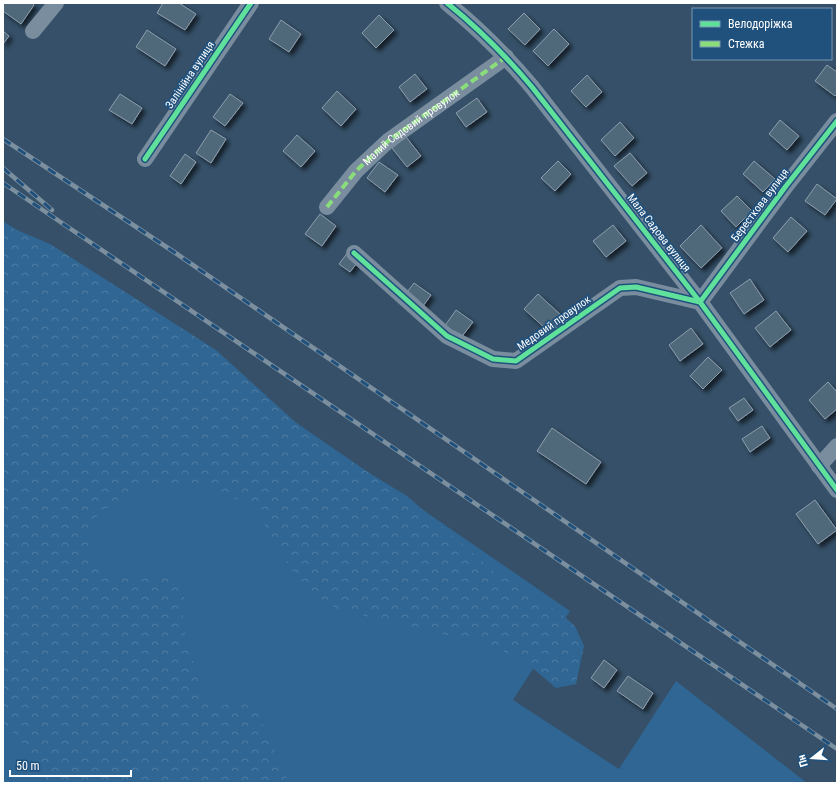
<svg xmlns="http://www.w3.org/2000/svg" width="840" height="786" font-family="'Roboto Condensed',sans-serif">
<defs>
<pattern id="forest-crowns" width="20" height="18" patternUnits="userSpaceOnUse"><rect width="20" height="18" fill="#306693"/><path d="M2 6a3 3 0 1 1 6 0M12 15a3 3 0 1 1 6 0" fill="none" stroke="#4f7da3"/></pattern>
<filter id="shadow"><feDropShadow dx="3.5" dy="3.5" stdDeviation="2" flood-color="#0009"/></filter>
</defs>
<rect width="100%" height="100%" fill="#355068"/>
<polygon fill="#306693" points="3,221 570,611 513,700 619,769 676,681 807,783 3,783"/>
<polygon fill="url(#forest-crowns)" points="3,224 50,244 216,350 315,440 407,496 492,570 559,612 575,626 584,646 576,684 556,688 522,659 483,643 339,610 302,587 253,506 208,487 139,483 94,519 89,560 103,576 171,573 186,601 182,622 202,695 221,706 240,701 257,712 287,778 286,783 49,783 34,755 3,722 3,458 9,445 6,425 3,423"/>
<g fill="#50677a" stroke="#8d9ead" filter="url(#shadow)">
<polygon points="3,3 32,3 34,5 21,24 3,11"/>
<polygon points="163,3 179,3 196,14 185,30 157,13"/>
<polygon points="524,13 540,29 525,45 508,29"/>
<polygon points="379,15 394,30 376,48 362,33"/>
<polygon points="281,20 301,34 289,52 269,39"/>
<polygon points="554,29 569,44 548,66 533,51"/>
<polygon points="147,30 176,49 165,66 136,47"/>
<polygon points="3,31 9,36 3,44"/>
<polygon points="827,65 837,72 837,94 835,96 815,81"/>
<polygon points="415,74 427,89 410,102 399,87"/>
<polygon points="587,75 602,92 586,107 571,91"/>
<polygon points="337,91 356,109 341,126 322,108"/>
<polygon points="120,94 142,108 132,124 109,110"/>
<polygon points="230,94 243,103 225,126 213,117"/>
<polygon points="477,98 487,112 466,127 456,113"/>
<polygon points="780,120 799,136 787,150 769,134"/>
<polygon points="620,122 634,138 615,156 601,140"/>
<polygon points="211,130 226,139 211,163 196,153"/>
<polygon points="297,135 315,151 301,167 283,151"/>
<polygon points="406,137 421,156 407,167 392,148"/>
<polygon points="630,153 647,173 632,186 614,166"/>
<polygon points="185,154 196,162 181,184 170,176"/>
<polygon points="558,161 571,174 555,191 541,178"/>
<polygon points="754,161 775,179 763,192 743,174"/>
<polygon points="379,162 398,175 385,192 367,178"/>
<polygon points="817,184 837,199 825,215 805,201"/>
<polygon points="737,196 752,211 736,227 721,211"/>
<polygon points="320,214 336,226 322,246 305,234"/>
<polygon points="791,217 807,231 788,252 773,238"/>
<polygon points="613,225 626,241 606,257 593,241"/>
<polygon points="701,225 722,248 701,268 680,246"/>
<polygon points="352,247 363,255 350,272 339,264"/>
<polygon points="750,279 764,300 744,314 730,293"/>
<polygon points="414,283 431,295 418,313 401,300"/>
<polygon points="538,294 561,315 547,330 524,309"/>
<polygon points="456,310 473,322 460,339 444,327"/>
<polygon points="776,311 791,330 770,347 755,328"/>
<polygon points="691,328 703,344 680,361 669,345"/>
<polygon points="708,357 722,370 703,389 690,376"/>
<polygon points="828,382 837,392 837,409 825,419 809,400"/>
<polygon points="744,398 753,410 738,421 729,408"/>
<polygon points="762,426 770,438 750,452 742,439"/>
<polygon points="552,428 601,462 586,484 537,451"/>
<polygon points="815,500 837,530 818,544 796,514"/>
<polygon points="604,660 617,670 604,688 591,678"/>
<polygon points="628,676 653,693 643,709 617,691"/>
</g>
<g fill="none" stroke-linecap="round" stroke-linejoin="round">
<g stroke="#7a8d9f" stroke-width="16">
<path d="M 447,3 C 478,28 506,56 532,87 L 700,302 L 837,490"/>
<polyline points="33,31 56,3"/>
<polyline points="145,159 251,3"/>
<path id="s1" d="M 327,207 L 356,171 L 388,141 L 506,57"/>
<polyline points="354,253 447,336 493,359 516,361 620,288 636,287 700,302 786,186 837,121"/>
<polyline points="819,466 837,446"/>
</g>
<defs>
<g id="rail">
<polyline points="3,139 177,254 837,709"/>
<polyline points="3,168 52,210"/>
<polyline points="3,183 837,749"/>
</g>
</defs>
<use href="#rail" stroke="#7c8f9f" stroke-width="4.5"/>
<use href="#rail" stroke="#20517d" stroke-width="3" stroke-dasharray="9" stroke-linecap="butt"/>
<polyline stroke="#8add7b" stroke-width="4" stroke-dasharray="8 4" stroke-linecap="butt" points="327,207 356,171 388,141 506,57"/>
<defs>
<g id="cycleway">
<path d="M 447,3 C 478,28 506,56 532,87 L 700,302 L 837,490"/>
<polyline points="145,159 251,3"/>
<polyline points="354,253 447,336 493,359 516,361 620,288 636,287 700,302 786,186 837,121"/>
</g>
</defs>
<use href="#cycleway" stroke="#20517d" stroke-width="8"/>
<use href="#cycleway" stroke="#60e19b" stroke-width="5"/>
</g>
<g text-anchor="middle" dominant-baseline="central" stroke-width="3.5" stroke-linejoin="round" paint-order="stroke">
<g font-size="11" fill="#fff" stroke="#20517d">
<text transform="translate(190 75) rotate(-56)">Залінійна вулиця</text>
<text stroke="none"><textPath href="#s1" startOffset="117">Малий Садовий провулок</textPath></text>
<text transform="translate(760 205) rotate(-53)">Бересткова вулиця</text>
<text transform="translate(659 233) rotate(52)">Мала Садова вулиця</text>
<text transform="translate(554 323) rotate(-35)">Медовий провулок</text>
</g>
</g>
<rect width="840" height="786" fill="none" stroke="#ffffff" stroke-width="8"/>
<rect x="692" y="8" width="140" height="52" fill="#20517d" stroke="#7997b1"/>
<rect x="700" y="21" width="20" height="6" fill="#60e19b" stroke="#7997b1"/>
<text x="728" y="28" font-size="12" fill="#ffffff">Велодоріжка</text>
<rect x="700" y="41" width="20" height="6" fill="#8add7b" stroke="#7997b1"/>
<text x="728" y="48" font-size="12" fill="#ffffff">Стежка</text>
<g transform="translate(812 758) rotate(253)" stroke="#20517d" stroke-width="3" paint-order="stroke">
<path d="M0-3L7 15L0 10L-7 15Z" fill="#ffffff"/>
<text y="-6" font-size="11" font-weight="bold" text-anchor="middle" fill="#ffffff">Пн</text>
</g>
<path d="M10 770v6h121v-6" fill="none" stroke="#ffffff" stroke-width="2"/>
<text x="16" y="770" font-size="12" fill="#ffffff" stroke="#20517d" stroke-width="3" paint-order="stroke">50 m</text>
</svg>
